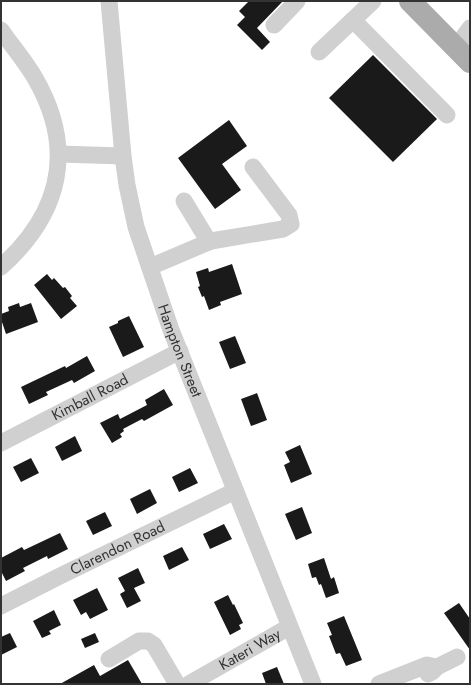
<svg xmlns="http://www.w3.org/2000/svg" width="471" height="685" font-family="Jost,sans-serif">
<rect width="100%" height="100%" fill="#fff"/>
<g fill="#1a1a1a">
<polygon points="249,1 283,1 257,28 270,42 262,50 237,25 245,17 239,11"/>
<polygon points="373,55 437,119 393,162 329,98"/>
<polygon points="229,120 247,146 222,164 241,190 215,209 178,158"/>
<polygon points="232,264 242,294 220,302 221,305 209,310 204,296 202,297 198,287 200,286 196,272 208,268 209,272"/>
<polygon points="47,274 52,280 54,278 63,288 65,287 72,296 70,298 77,306 61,319 34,285"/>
<polygon points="19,303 20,307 31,303 38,322 6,334 1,319 1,314 9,311 8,307"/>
<polygon points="129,316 144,347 123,357 109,327 118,323 118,321"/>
<polygon points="235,336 246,363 230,369 219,342"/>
<polygon points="87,356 95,371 74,383 72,380 46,392 48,395 29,404 21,387 65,366 66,368"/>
<polygon points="164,389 173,405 144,421 142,419 123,429 124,431 120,434 122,437 112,443 100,423 118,414 120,419 147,405 145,400"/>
<polygon points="257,393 267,420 251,426 241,399"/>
<polygon points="75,436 82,451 62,461 55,447"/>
<polygon points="300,445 312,474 291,483 284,465 290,462 285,452"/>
<polygon points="31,458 39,473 21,482 13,467"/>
<polygon points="190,468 198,483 179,492 172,477"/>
<polygon points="150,489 157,503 137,514 130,499"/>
<polygon points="302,507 312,533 296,540 285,514"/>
<polygon points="105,512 112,526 93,535 86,521"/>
<polygon points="224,524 232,539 210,549 203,534"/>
<polygon points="60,533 68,549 48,559 47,556 23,568 25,571 6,581 1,571 1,558 22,547 24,550"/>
<polygon points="182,547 189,560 169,570 163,556"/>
<polygon points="324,558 331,579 334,577 339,593 326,598 321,584 319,585 316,577 312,578 308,564"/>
<polygon points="138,568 145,583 134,588 141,601 127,608 120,594 125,591 118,578"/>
<polygon points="97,588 108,610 90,619 86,612 81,615 73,600"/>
<polygon points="228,595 233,605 234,604 243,623 239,625 241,629 230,635 214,602"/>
<polygon points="459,603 470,619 470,650 444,613"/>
<polygon points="54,610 61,625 49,631 51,634 42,638 33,621"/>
<polygon points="344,616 362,660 346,666 340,653 336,654 329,636 332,635 327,623"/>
<polygon points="10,633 17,647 1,655 1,637"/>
<polygon points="95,633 99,642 85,648 81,639"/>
<polygon points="128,660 142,684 60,684 94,665 100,676"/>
<polygon points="277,667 284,684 266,684 262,673"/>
</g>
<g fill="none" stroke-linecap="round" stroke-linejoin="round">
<g stroke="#d0d0d0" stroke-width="17">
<path id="s1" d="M 109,1 L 123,156 L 127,185 L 136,227 L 171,330 L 313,684"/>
<polyline points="353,20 447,115"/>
<polyline points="274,25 297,1"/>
<path d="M 1,30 C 12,46 25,61 35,78 C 76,149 61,213 1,267"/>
<polyline points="456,47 470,28"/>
<polyline points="319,52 373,1"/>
<polyline points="59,154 123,156"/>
<polyline points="184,201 209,242"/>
<polyline points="150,267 211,241 283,229 291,224 289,215 253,167"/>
<path id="s2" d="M 1,443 L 180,351"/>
<path id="s3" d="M 1,606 L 60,576 L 235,491"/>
<polyline points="109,659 139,641 148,641 154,645 177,684"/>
<polyline points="428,674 432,672 437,667 457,657"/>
<path id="s4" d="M 189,684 L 289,627"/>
<polyline points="379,684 427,665 437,667"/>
</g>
<polyline stroke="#ababab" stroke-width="22" points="410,1 470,62"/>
</g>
<g text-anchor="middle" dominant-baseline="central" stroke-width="4" stroke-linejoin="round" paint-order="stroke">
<g font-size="15" fill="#333" stroke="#fff">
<text stroke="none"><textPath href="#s1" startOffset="359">Hampton Street</textPath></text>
<text stroke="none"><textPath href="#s2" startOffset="100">Kimball Road</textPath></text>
<text stroke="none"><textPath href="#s3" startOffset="130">Clarendon Road</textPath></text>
<text stroke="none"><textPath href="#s4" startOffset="70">Kateri Way</textPath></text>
</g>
</g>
<rect width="471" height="685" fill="none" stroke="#333333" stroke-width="4"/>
</svg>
